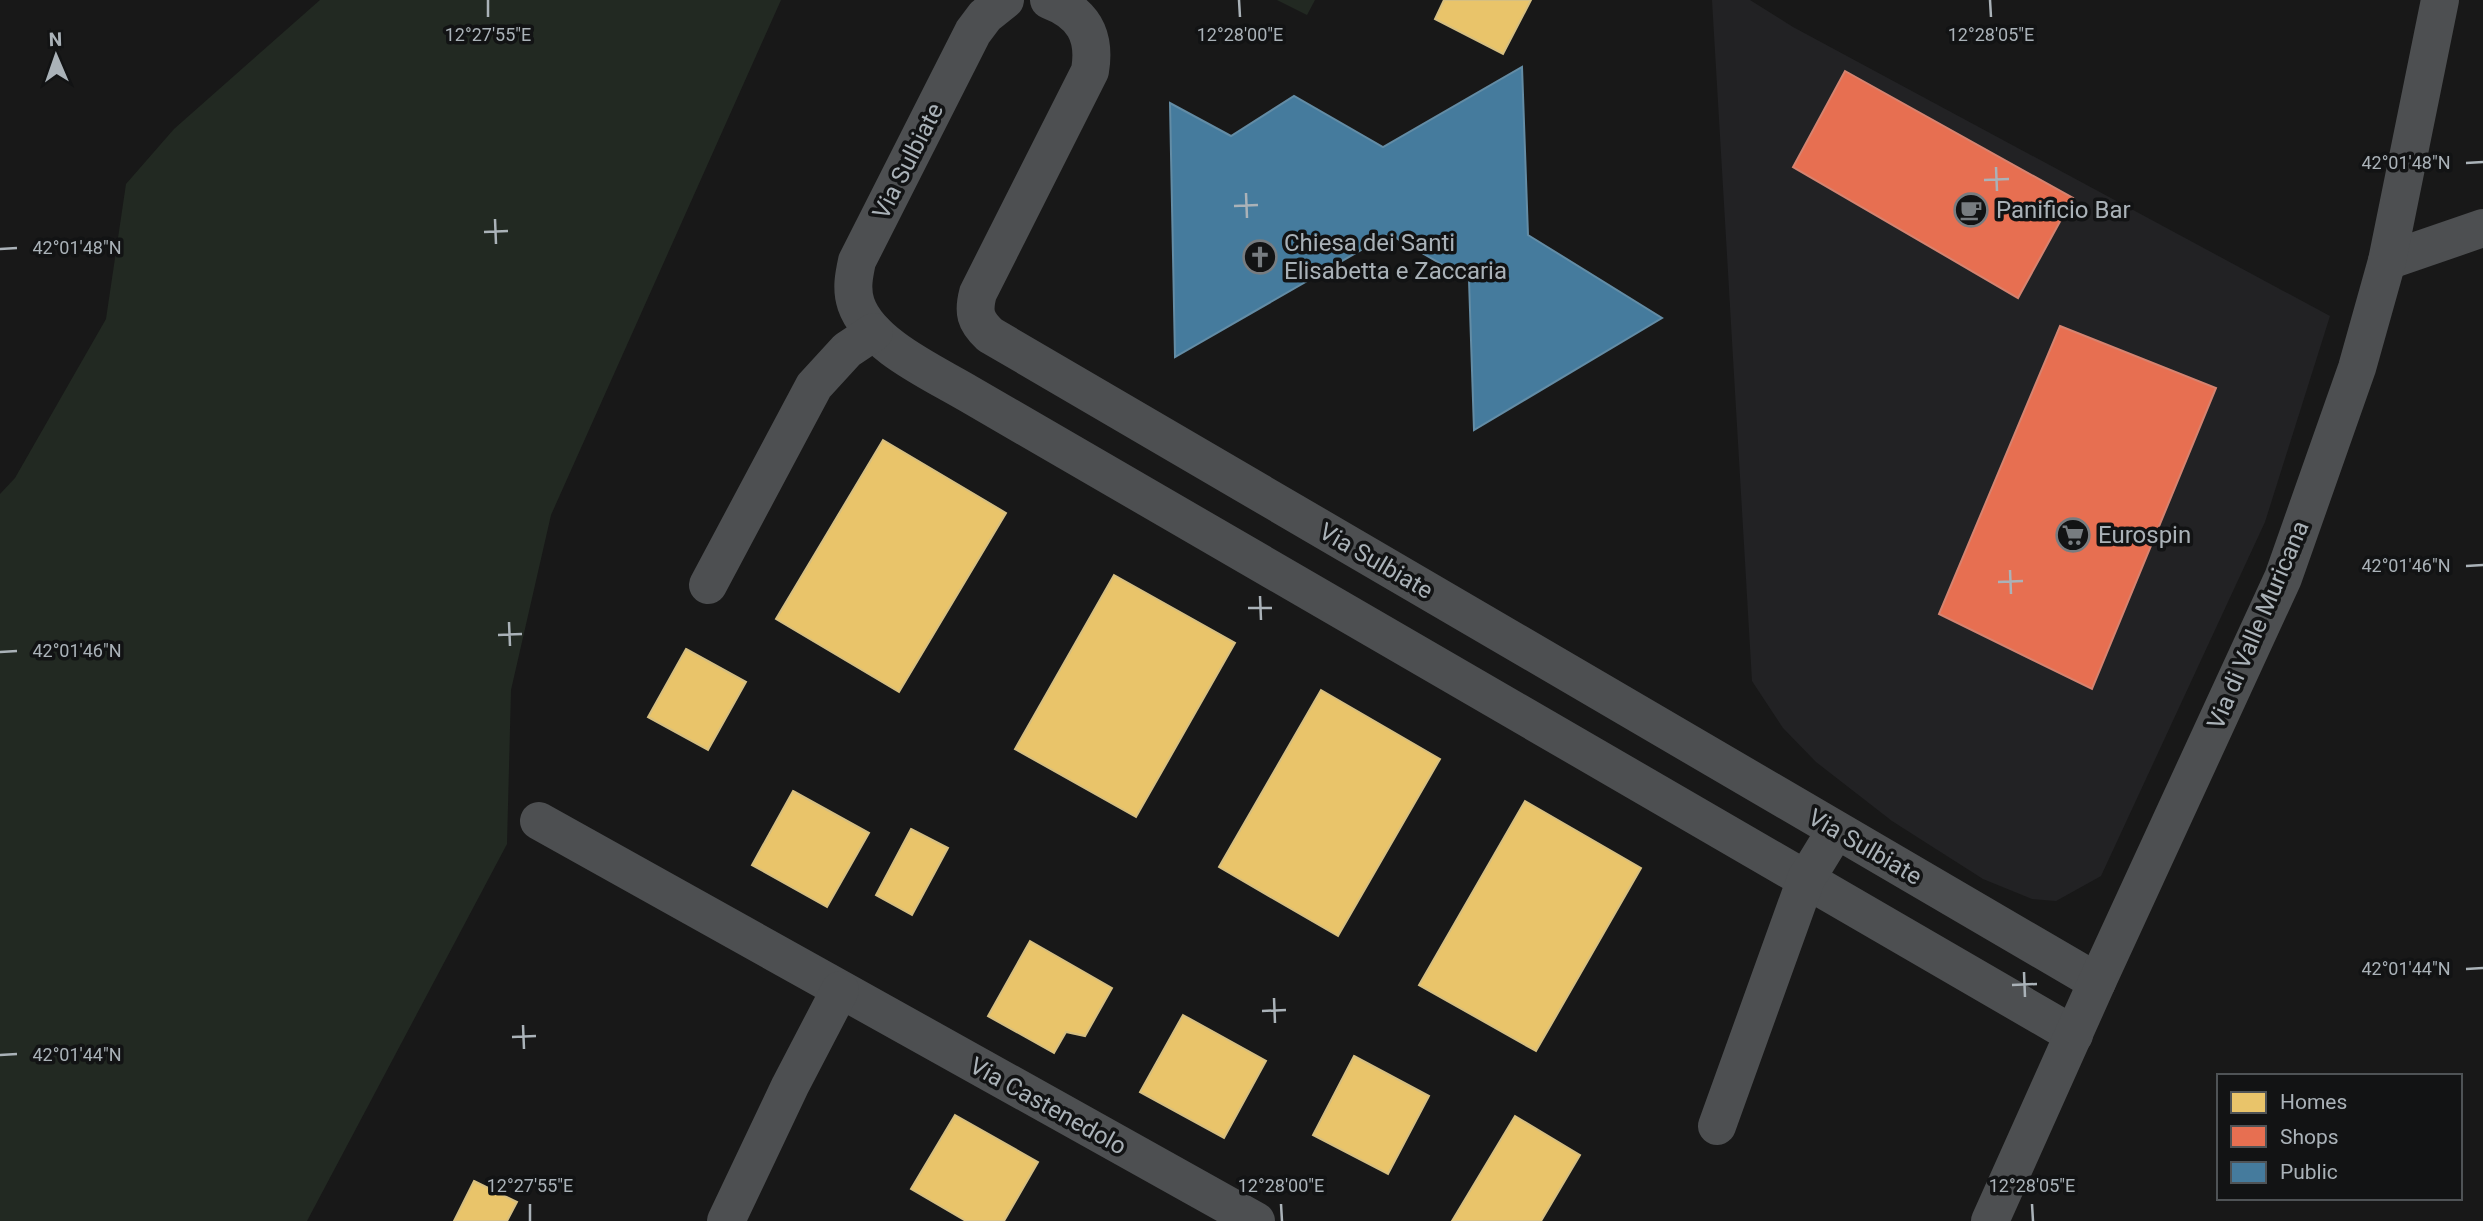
<svg xmlns="http://www.w3.org/2000/svg" width="2483" height="1221" font-family="Roboto,sans-serif">
<rect width="100%" height="100%" fill="#181818"/>
<polygon fill="#222224" points="1712,0 1750,0 1793,27 2330,316 2265,522 2101,876 2056,901 2032,899 1983,879 1892,821 1816,762 1783,728 1752,681"/>
<g fill="#222922">
<polygon points="320,0 781,0 551,515 511,690 507,844 307,1221 0,1221 0,494 15,478 106,319 126,184 174,129"/>
<polygon points="1277,0 1315,0 1307,15"/>
</g>
<g fill="#e9c46a" stroke="#d6bf81" stroke-width="2">
<polygon points="1444,0 1531,0 1503,54 1435,19"/>
<polygon points="883,440 1006,513 899,692 776,619"/>
<polygon points="1114,575 1235,643 1136,817 1015,749"/>
<polygon points="686,649 746,682 708,750 648,717"/>
<polygon points="1321,690 1440,759 1338,936 1219,867"/>
<polygon points="793,791 869,833 827,907 752,865"/>
<polygon points="1525,801 1641,868 1536,1051 1419,985"/>
<polygon points="911,829 948,848 912,915 876,895"/>
<polygon points="1030,941 1112,988 1085,1036 1066,1032 1054,1053 988,1016"/>
<polygon points="1183,1015 1266,1061 1224,1138 1140,1092"/>
<polygon points="1354,1056 1429,1096 1388,1174 1313,1135"/>
<polygon points="955,1115 1038,1162 1004,1221 966,1221 911,1189"/>
<polygon points="1515,1116 1580,1155 1541,1221 1452,1221"/>
<polygon points="474,1181 517,1202 507,1221 454,1221"/>
</g>
<g fill="#e76f51" stroke="#d58370" stroke-width="2">
<polygon points="1845,71 2073,198 2018,298 1793,167"/>
<polygon points="2060,326 2216,388 2092,689 1939,614"/>
</g>
<polygon fill="#457b9d" stroke="#638ca5" stroke-width="2" points="1522,67 1528,235 1662,318 1474,430 1469,280 1389,234 1175,357 1170,103 1231,136 1294,96 1383,147"/>
<g fill="none" stroke-linecap="round" stroke-linejoin="round">
<g stroke="#4d4f51" stroke-width="38">
<path d="M 1005,0 L 985,16 L 973,32 L 857,261 C 854,275 851,289 856,304 C 870,345 934,373 969,394 L 2074,1035"/>
<path d="M 1049,0 C 1083,13 1096,35 1090,71 L 978,293 C 973,312 975,321 990,335 L 2097,982"/>
<polyline points="2387,261 2483,228"/>
<polyline points="708,585 814,386 847,350 874,332"/>
<polyline points="539,821 1256,1221"/>
<polyline points="1717,1126 1806,879 1836,830"/>
<polyline points="726,1221 790,1086 840,990"/>
<polyline points="1990,1221 2097,982 2283,578 2357,368 2387,261 2440,0"/>
</g>
</g>
<path fill="none" stroke="#aab2b8" stroke-width="2.5" d="M 488,0 L 488,17M 1239,0 L 1240,17M 1990,0 L 1991,17M 2466,163 L 2483,162M 1996,167 L 1997,191M 1984,180 L 2009,179M 1246,193 L 1247,218M 1234,206 L 1258,205M 495,219 L 496,244M 484,232 L 508,231M 0,249 L 17,248M 2466,566 L 2483,565M 2010,570 L 2011,594M 1998,582 L 2023,581M 1260,596 L 1261,620M 1248,608 L 1272,608M 509,622 L 510,646M 498,635 L 522,634M 0,652 L 17,651M 2466,969 L 2483,968M 2024,972 L 2025,997M 2012,985 L 2037,984M 1274,998 L 1275,1023M 1262,1011 L 1286,1010M 523,1025 L 524,1049M 512,1037 L 536,1036M 0,1055 L 17,1054M 530,1204 L 530,1221M 1281,1204 L 1282,1221M 2032,1204 L 2033,1221"/>
<defs>
<symbol id="cafe-ring" viewBox="-11 -11 22 22"><circle r="9.5" fill="#121314" stroke="#777c80" stroke-width="1.5"/><path d="M-5.5-4.5H6V0H3Q3 3.5 0 3.5H-2.5Q-5.5 3.5-5.5 0ZM3-3.2v2h1.7v-2ZM-6 4.5H4V6H-6Z" fill="#777c80"/></symbol>
<symbol id="church-ring" viewBox="-11 -11 22 22"><circle r="9.5" fill="#121314" stroke="#777c80" stroke-width="1.5"/><path d="M-1.2-6h2.4v3.5h3.3v2.4h-3.3V6h-2.4V-.1h-3.3v-2.4h3.3Z" fill="#777c80"/></symbol>
<symbol id="supermarket-ring" viewBox="-11 -11 22 22"><circle r="9.5" fill="#121314" stroke="#777c80" stroke-width="1.5"/><path d="M-6-5.5h2.5l.6 2H6L4.5 2H-2.5L-4.4-4H-6ZM-1.5 3.2a1.3 1.3 0 1 0 .1 0ZM3 3.2a1.3 1.3 0 1 0 .1 0Z" fill="#777c80"/></symbol>
</defs>
<g fill-rule="evenodd">
<use href="#cafe-ring" x="1952" y="191" width="38" height="38"/>
<use href="#church-ring" x="1241" y="238" width="38" height="38"/>
<use href="#supermarket-ring" x="2054" y="516" width="38" height="38"/>
</g>
<g text-anchor="middle" dominant-baseline="central" stroke-width="7" stroke-linejoin="round" paint-order="stroke">
<g font-size="24" fill="#aab2b8" stroke="#121314">
<text transform="translate(908 161) rotate(-63)">Via Sulbiate</text>
<text transform="translate(1376 561) rotate(30)">Via Sulbiate</text>
<text transform="translate(2258 625) rotate(-67)">Via di Valle Muricana</text>
<text transform="translate(1865 847) rotate(30)">Via Sulbiate</text>
<text transform="translate(1048 1106) rotate(29)">Via Castenedolo</text>
</g>
<g font-size="24" fill="#aab2b8" stroke="#121314" text-anchor="start">
<text x="1996" y="210">Panificio Bar</text>
<text x="1284" y="243">Chiesa dei Santi<tspan x="1284" dy="28">Elisabetta e Zaccaria</tspan></text>
<text x="2098" y="535">Eurospin</text>
</g>
</g>
<g font-size="18" text-anchor="middle" fill="#aab2b8" stroke="#121314" stroke-width="7" stroke-linejoin="round" paint-order="stroke">
<text x="488" y="41">12°27'55"E</text>
<text x="1240" y="41">12°28'00"E</text>
<text x="1991" y="41">12°28'05"E</text>
<text x="2406" y="169">42°01'48"N</text>
<text x="77" y="254">42°01'48"N</text>
<text x="2406" y="572">42°01'46"N</text>
<text x="77" y="657">42°01'46"N</text>
<text x="2406" y="975">42°01'44"N</text>
<text x="77" y="1061">42°01'44"N</text>
<text x="530" y="1192">12°27'55"E</text>
<text x="1281" y="1192">12°28'00"E</text>
<text x="2032" y="1192">12°28'05"E</text>
</g>
<rect x="2217" y="1074" width="245" height="126" fill="#121314" stroke="#4f5356" stroke-width="2"/>
<rect x="2231" y="1092" width="35" height="21" fill="#e9c46a" stroke="#4f5356" stroke-width="2"/>
<text x="2280" y="1109" font-size="21" fill="#aab2b8">Homes</text>
<rect x="2231" y="1126" width="35" height="21" fill="#e76f51" stroke="#4f5356" stroke-width="2"/>
<text x="2280" y="1144" font-size="21" fill="#aab2b8">Shops</text>
<rect x="2231" y="1162" width="35" height="21" fill="#457b9d" stroke="#4f5356" stroke-width="2"/>
<text x="2280" y="1179" font-size="21" fill="#aab2b8">Public</text>
<g transform="translate(56 56) rotate(358)" stroke="#121314" stroke-width="5" paint-order="stroke">
<path d="M0-5L12 26L0 18L-12 26Z" fill="#aab2b8"/>
<text y="-10" font-size="19" font-weight="bold" text-anchor="middle" fill="#aab2b8">N</text>
</g>
</svg>
